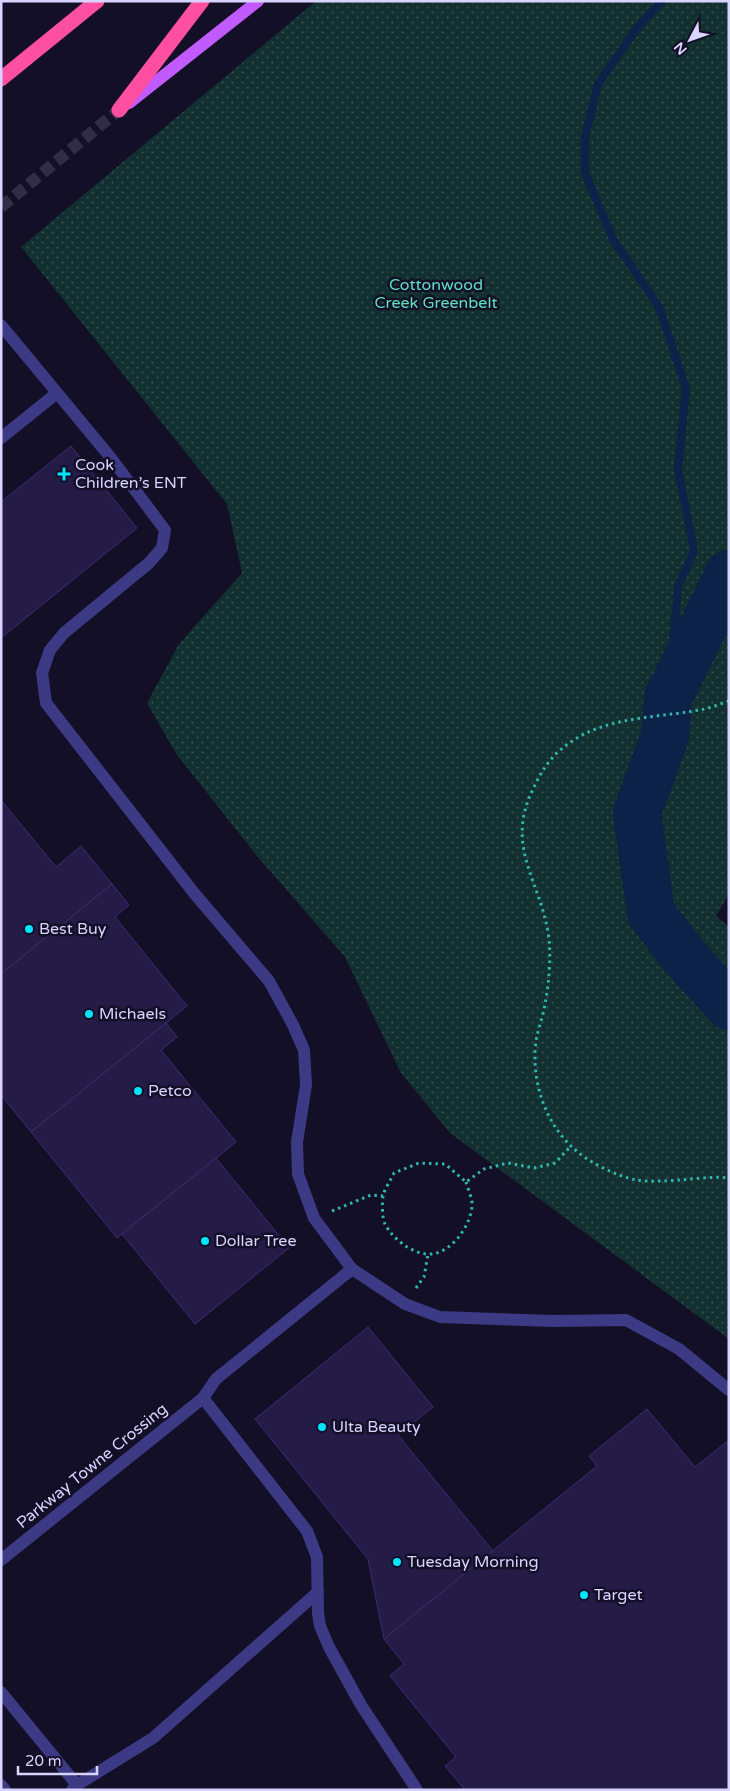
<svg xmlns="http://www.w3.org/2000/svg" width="730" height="1791" font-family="'Varela Round',sans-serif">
<defs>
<pattern id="green-dots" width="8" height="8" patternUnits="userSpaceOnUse" patternTransform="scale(1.25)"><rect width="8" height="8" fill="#12302f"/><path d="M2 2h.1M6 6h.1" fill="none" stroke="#344d4e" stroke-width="1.8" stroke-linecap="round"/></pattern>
</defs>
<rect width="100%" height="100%" fill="#130f26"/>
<polygon fill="url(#green-dots)" points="316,1 729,1 729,894 716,916 729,927 729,1339 450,1133 401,1073 345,957 257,856 177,755 147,703 179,644 242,573 227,504 21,247"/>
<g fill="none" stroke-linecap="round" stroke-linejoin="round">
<polyline stroke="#0c2248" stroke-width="8" points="662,1 637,28 598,84 585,138 585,173 613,239 659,307 686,388 678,469 694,551 678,587 668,698"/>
<polyline stroke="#0c2248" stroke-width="48" points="729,574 668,698 665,736 637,813 651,913 683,955 729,1006"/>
</g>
<g fill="#241b47" stroke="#3b2d73">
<polygon points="71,446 137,528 1,638 1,502"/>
<polygon points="1,800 56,867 81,846 112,884 1,974"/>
<polygon points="112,884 129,905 115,917 187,1006 31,1132 1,1095 1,974"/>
<polygon points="166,1023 177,1037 161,1050 236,1142 117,1238 31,1132"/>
<polygon points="216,1158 289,1248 195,1324 122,1234"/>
<polygon points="368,1327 433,1407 398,1435 493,1551 384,1639 368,1559 255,1419"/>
<polygon points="647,1409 695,1467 729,1440 729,1790 465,1790 445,1766 456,1757 390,1676 404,1664 384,1639 597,1466 589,1456"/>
</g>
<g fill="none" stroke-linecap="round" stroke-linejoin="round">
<polyline stroke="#312d47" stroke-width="12" stroke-dasharray="12 6" stroke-linecap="butt" points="1,207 119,110"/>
<g stroke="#2fb8b0" stroke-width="3" stroke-dasharray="2.5 4" stroke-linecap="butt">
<path d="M 729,701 C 719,704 709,709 699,710 C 650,719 597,716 558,752 C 548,761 540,774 534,787 C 503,848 542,881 549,939 C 551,960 549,983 545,1004 C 543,1017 538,1029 536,1041 C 531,1079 544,1121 572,1147 C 586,1161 616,1176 636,1180 C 649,1182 666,1181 679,1180 C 695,1179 712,1176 729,1178"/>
<path d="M 466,1182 C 468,1189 472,1198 472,1204 C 472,1225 450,1256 427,1254 C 411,1253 392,1238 385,1224 C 382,1218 382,1203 383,1197 C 384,1189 391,1180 394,1173 L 419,1163 L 445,1164 L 466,1182 L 484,1169 L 508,1163 L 534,1168 L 555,1163 L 571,1146"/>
<polyline points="332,1211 371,1195 383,1196"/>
<polyline points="416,1288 424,1277 428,1254"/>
</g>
<g stroke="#3d3a85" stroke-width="12">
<polyline points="1,325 111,458 165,530 162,548 149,563 64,633 50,650 42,673 46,703 194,893 269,981 293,1025 304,1050 306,1085 297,1142 298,1174 314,1218 352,1269 405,1304 440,1317 554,1321 626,1320 679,1349 729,1390"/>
<polyline points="1,438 57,393"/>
<polyline points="203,1398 307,1531 317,1557 318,1613 320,1626 329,1647 361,1705 417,1790"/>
<polyline points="1,1560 203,1398 216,1379 352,1269"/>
<polyline points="1,1692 77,1785 72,1790"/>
<polyline points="1,1785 5,1790"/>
<polyline points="77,1785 153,1738 318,1592"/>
</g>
<polyline stroke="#c25bff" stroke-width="12" points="129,103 258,1"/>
<g stroke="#ff4fa3" stroke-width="15">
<polyline points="1,79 97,1"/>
<polyline points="119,110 202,1"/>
</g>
</g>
<g fill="#00e5ff" stroke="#130f26" stroke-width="2">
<path d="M61.5 466.5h5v5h5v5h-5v5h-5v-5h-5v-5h5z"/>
<circle cx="29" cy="929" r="5"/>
<circle cx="89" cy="1014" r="5"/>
<circle cx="138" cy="1091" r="5"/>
<circle cx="205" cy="1241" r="5"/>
<circle cx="322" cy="1427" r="5"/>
<circle cx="397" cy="1562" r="5"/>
<circle cx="584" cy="1595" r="5"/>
</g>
<g text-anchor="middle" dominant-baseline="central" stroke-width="5" stroke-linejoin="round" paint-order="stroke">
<g font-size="16" fill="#5fe0c0" stroke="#130f26">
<text x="436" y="285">Cottonwood<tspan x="436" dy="18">Creek Greenbelt</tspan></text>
</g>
<g font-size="16" fill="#d9d4ff" stroke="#130f26" text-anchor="start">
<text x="75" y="465">Cook<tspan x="75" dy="18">Children’s ENT</tspan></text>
<text x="39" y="929">Best Buy</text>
<text x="99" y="1014">Michaels</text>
<text x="148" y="1091">Petco</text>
<text x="215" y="1241">Dollar Tree</text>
<text x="332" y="1427">Ulta Beauty</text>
<text x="407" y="1562">Tuesday Morning</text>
<text x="594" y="1595">Target</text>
</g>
<g font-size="16" fill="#d9d4ff" stroke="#130f26">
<text transform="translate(92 1466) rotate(-39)">Parkway Towne Crossing</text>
</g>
</g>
<rect width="730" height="1791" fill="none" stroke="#d9d4ff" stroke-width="5"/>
<g transform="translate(690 40) rotate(229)" stroke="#130f26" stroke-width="4" paint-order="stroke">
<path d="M0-4L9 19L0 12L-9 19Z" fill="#d9d4ff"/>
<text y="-8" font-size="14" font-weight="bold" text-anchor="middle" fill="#d9d4ff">N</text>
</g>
<path d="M18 1766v8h79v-8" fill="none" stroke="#d9d4ff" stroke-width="2.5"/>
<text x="25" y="1766" font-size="15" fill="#d9d4ff" stroke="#130f26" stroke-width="4" paint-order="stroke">20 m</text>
</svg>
